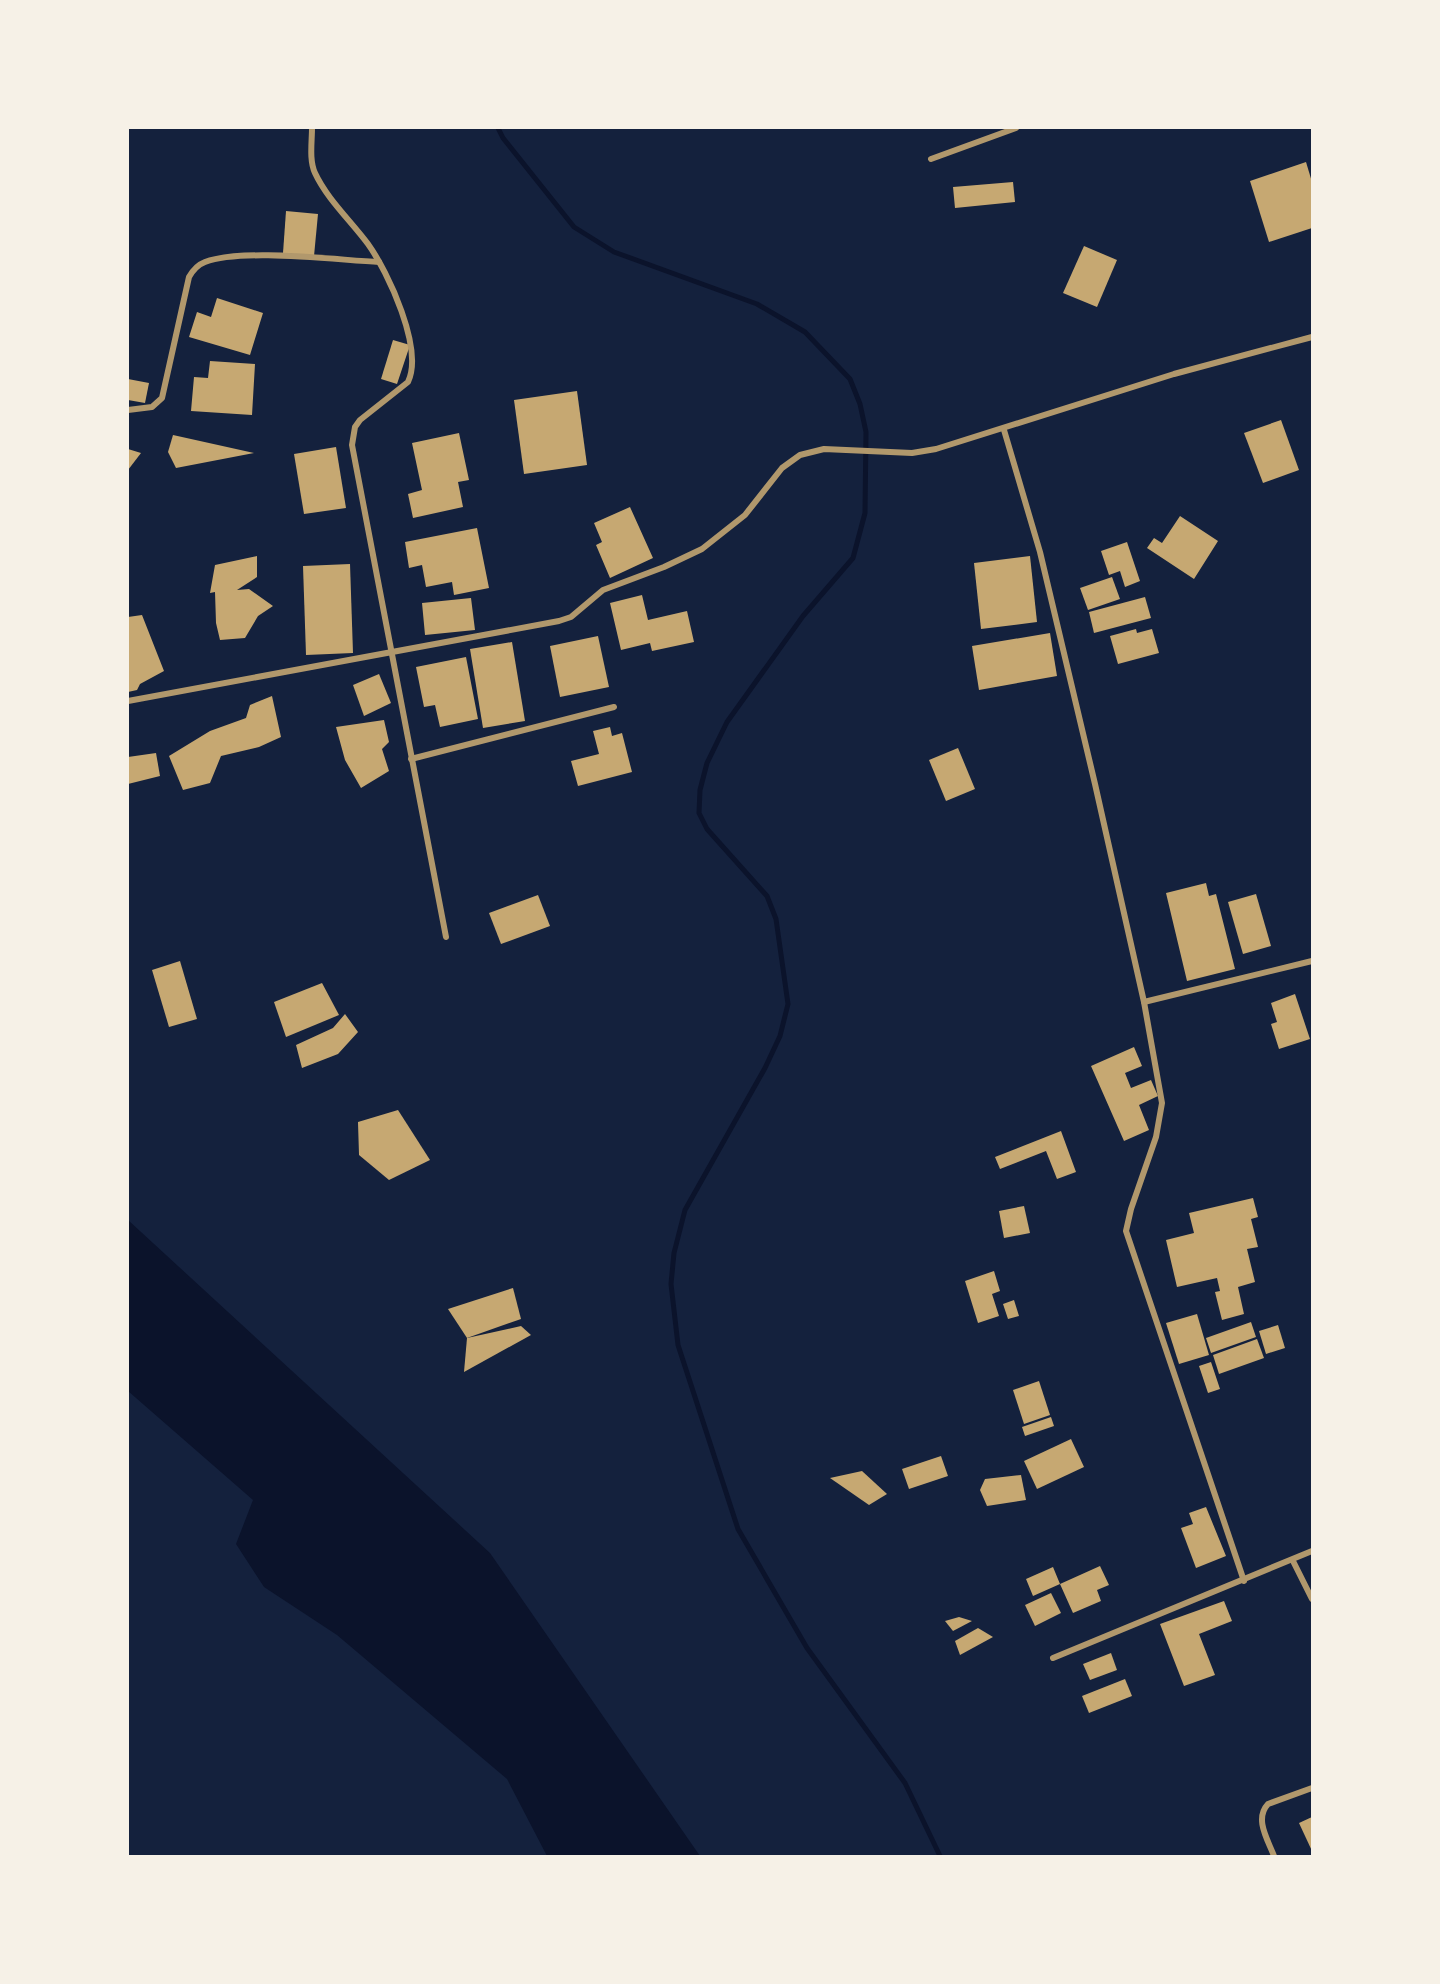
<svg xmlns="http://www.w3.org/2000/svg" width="1440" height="1984" font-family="'Exo 2',sans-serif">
<rect width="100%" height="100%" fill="#14213d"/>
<polygon fill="#0b132b" points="128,1220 490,1553 700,1856 547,1856 507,1779 337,1635 264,1587 236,1544 253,1500 128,1391"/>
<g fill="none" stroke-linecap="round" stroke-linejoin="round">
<polyline stroke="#0b132b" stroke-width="5" points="498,128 503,138 574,227 614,252 757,304 805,332 850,379 860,404 866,432 865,513 853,558 803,616 727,722 707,763 700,790 699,813 707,829 767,896 776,919 788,1004 780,1036 765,1068 685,1210 674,1253 671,1284 678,1345 738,1529 807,1648 905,1783 940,1856"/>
</g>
<g fill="#c6a872">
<polygon points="1306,162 1312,182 1312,228 1269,242 1250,181"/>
<polygon points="1013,182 1015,202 955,208 953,187"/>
<polygon points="286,211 318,214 314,256 283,253"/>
<polygon points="1084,246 1117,260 1097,307 1063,293"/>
<polygon points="217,298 263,313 250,355 189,337 197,312 211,317"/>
<polygon points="393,340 410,345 397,384 381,379"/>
<polygon points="210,361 255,364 252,415 191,411 194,377 208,378"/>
<polygon points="128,379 149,383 145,403 128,400"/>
<polygon points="577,391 587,465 524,474 514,400"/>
<polygon points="1281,420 1299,470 1263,483 1244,433"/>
<polygon points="459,433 469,480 458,482 463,507 413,518 408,494 422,490 412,443"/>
<polygon points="173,435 254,453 176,468 168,452"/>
<polygon points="336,447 346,508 304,514 294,454"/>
<polygon points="128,449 141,453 128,470"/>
<polygon points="630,507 653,558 610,578 596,545 602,542 594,523"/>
<polygon points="1180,516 1218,541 1194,579 1147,548 1154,538 1162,543"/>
<polygon points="477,528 489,588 454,595 452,582 426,587 422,565 409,568 405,542"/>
<polygon points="1127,542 1140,581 1125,587 1120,571 1109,575 1101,551"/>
<polygon points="257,556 257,577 237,590 249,589 273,606 258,616 245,638 220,640 216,623 215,592 210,593 215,565"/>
<polygon points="1030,556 1037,622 981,629 974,563"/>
<polygon points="350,564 353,653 306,655 303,566"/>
<polygon points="1112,577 1120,599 1088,610 1080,588"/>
<polygon points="642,595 648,620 687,611 694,642 652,651 650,643 621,650 610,603"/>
<polygon points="1145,597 1151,618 1094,633 1089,612"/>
<polygon points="471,598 475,630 425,635 422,603"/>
<polygon points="142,615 164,671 140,684 137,690 128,692 128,617"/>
<polygon points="1136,629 1137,633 1152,629 1159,653 1118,664 1110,636"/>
<polygon points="1050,633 1057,676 979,690 972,646"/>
<polygon points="598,636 609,687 560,697 550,646"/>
<polygon points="512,642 525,721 483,728 470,649"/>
<polygon points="466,657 478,719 440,727 435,705 424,707 416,667"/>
<polygon points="379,674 391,703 364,716 353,685"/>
<polygon points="272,696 281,737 259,747 221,756 210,783 183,790 169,756 210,731 246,718 250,705"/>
<polygon points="384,720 389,742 382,749 389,771 361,788 345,760 336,727"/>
<polygon points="610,727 612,736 622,733 632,772 578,786 571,761 599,754 593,731"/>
<polygon points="958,748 975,789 946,801 929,760"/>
<polygon points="156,753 160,776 128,784 128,757"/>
<polygon points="1206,883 1209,896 1216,894 1235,969 1187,981 1166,893"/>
<polygon points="1256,894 1271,946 1243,954 1228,902"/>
<polygon points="538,895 550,926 501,944 489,913"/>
<polygon points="180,961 197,1019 169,1027 152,970"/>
<polygon points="322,983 339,1015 286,1037 274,1002"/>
<polygon points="1295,994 1310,1039 1279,1049 1271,1024 1277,1022 1271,1003"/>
<polygon points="345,1014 358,1032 338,1054 302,1068 296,1045 333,1028"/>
<polygon points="1134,1047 1142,1066 1125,1073 1131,1088 1151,1080 1158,1096 1139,1105 1149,1130 1124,1141 1091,1066"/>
<polygon points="398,1110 430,1160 389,1180 359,1155 358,1122"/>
<polygon points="1061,1131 1076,1172 1057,1179 1046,1151 1000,1169 995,1157"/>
<polygon points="1253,1198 1258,1217 1251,1219 1258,1247 1247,1249 1255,1282 1238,1287 1244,1314 1222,1320 1215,1292 1220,1291 1217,1278 1177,1287 1166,1240 1194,1233 1189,1213"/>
<polygon points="1024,1206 1030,1233 1004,1238 999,1211"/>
<polygon points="994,1271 1000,1291 992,1294 999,1316 978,1323 965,1281"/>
<polygon points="513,1288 521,1319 467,1338 448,1309"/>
<polygon points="1014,1300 1019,1316 1008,1319 1003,1304"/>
<polygon points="1197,1314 1209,1355 1179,1364 1166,1323"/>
<polygon points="1251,1322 1256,1337 1211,1353 1206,1338"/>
<polygon points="1278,1325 1285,1348 1266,1354 1259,1331"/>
<polygon points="521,1326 531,1335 464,1372 467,1338"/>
<polygon points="1257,1339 1264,1358 1219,1374 1213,1355"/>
<polygon points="1211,1362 1220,1389 1208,1393 1199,1366"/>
<polygon points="1039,1381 1050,1415 1024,1424 1013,1390"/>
<polygon points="1051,1417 1054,1426 1025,1436 1022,1427"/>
<polygon points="1071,1439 1084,1467 1037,1489 1024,1461"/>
<polygon points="941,1456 948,1476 909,1489 902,1469"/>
<polygon points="862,1471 887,1494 869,1505 830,1478"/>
<polygon points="1021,1475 1026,1500 987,1506 980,1490 985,1479"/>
<polygon points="1206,1507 1226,1556 1196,1568 1181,1528 1193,1524 1189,1513"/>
<polygon points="1100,1566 1109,1585 1097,1590 1101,1601 1073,1613 1060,1584 1033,1596 1026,1579 1053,1567 1060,1584"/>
<polygon points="1051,1593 1061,1613 1035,1626 1025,1605"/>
<polygon points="1224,1601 1232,1621 1199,1634 1215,1675 1184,1686 1160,1624"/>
<polygon points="959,1617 972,1621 953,1631 945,1621"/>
<polygon points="978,1628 993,1637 960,1655 955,1641"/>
<polygon points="1111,1653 1117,1670 1090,1680 1083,1664"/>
<polygon points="1125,1679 1132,1696 1089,1713 1082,1696"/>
<polygon points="1312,1817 1312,1851 1299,1823"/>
</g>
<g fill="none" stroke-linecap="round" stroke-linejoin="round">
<g stroke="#b1986c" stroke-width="6">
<path d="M 312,128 C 312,142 309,160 315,173 C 327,199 351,221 368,244 C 388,272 424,349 408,382 L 360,420 L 355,427 L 352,445 L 446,937"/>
<polyline points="931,159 1016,128"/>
<path d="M 128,410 L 152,407 L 162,398 L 189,277 C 193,270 197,265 205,262 C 243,248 336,260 379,262"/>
<polyline points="1004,430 1040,552 1095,784 1144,1002 1162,1103 1156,1137 1131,1209 1126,1231 1244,1581"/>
<polyline points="128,701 559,621 571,617 603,590 664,567 702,549 745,515 782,468 800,455 824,449 912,453 936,449 1174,374 1312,337"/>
<polyline points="411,759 614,707"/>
<polyline points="1144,1002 1312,961"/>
<polyline points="1293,1561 1312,1599"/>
<polyline points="1053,1658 1312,1551"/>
<path d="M 1274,1856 C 1268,1840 1254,1819 1268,1804 L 1312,1788"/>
</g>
</g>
<rect width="1440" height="1984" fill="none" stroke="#f6f1e7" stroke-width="258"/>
</svg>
